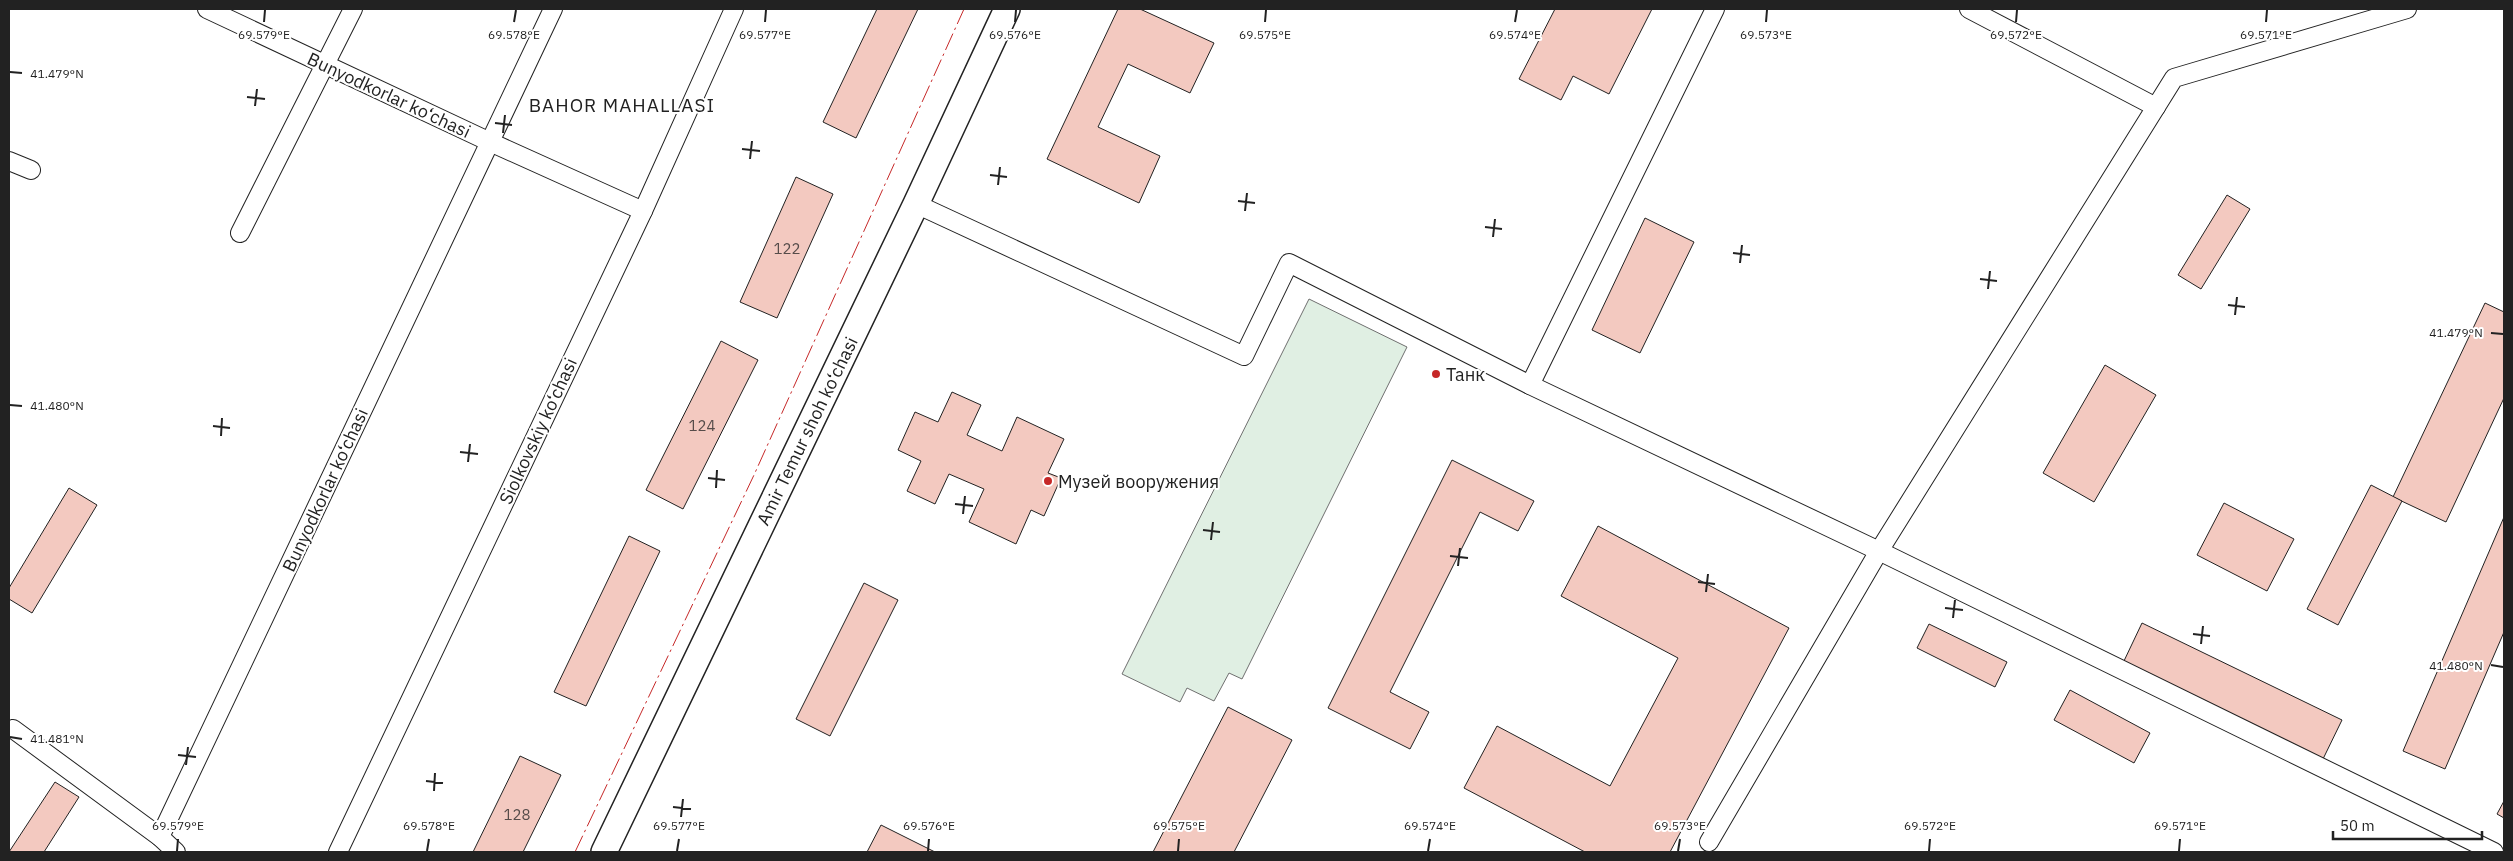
<svg xmlns="http://www.w3.org/2000/svg" width="2513" height="861" font-family="'IBM Plex Sans',sans-serif">
<rect width="100%" height="100%" fill="#fff"/>
<polygon fill="#e0efe3" stroke="#6f6f6f" points="1309,299 1407,347 1242,679 1229,673 1214,701 1187,688 1180,702 1122,674"/>
<g fill="#f3c9c0" stroke="#222">
<polygon points="877,9 918,9 856,138 823,122"/>
<polygon points="1118,9 1140,9 1214,43 1190,93 1128,64 1098,127 1160,156 1139,203 1047,159"/>
<polygon points="1555,9 1652,9 1609,94 1573,76 1561,100 1519,79"/>
<polygon points="796,177 833,194 777,318 740,302"/>
<polygon points="2227,195 2250,209 2201,289 2178,275"/>
<polygon points="1645,218 1694,242 1640,353 1592,330"/>
<polygon points="2485,303 2504,312 2504,398 2446,522 2393,497"/>
<polygon points="721,341 758,360 683,509 646,490"/>
<polygon points="2105,365 2156,395 2094,502 2043,473"/>
<polygon points="952,392 981,405 967,435 1002,451 1017,417 1064,439 1048,473 1061,478 1044,516 1031,510 1016,544 969,522 984,489 949,474 935,504 907,491 921,461 898,450 915,412 938,422"/>
<polygon points="1452,460 1534,501 1518,531 1480,512 1390,692 1429,712 1410,749 1328,708"/>
<polygon points="2371,485 2402,501 2338,625 2307,609"/>
<polygon points="69,488 97,505 32,613 9,599 9,588"/>
<polygon points="2224,503 2294,539 2267,591 2197,555"/>
<polygon points="2504,517 2504,632 2445,769 2403,751"/>
<polygon points="1598,526 1789,628 1670,852 1585,852 1464,788 1497,726 1610,786 1678,658 1561,596"/>
<polygon points="629,536 660,551 586,706 554,692"/>
<polygon points="864,583 898,600 830,736 796,719"/>
<polygon points="2142,623 2342,720 2323,759 2123,663"/>
<polygon points="1929,624 2007,662 1995,687 1917,648"/>
<polygon points="2070,690 2150,733 2134,763 2054,720"/>
<polygon points="1228,707 1292,740 1234,852 1153,852"/>
<polygon points="520,756 561,775 523,852 473,852"/>
<polygon points="55,782 79,797 44,852 9,852"/>
<polygon points="2504,801 2504,818 2497,814"/>
<polygon points="881,825 935,852 867,852"/>
</g>
<g fill="none" stroke-linecap="round" stroke-linejoin="round">
<defs>
<g id="street">
<polyline points="207,9 490,142 643,211"/>
<polyline points="1969,9 2156,107"/>
<polyline points="9,161 31,170"/>
<polyline points="916,204 1244,356 1289,263 1530,385 1879,551 2494,852"/>
<polyline points="240,233 353,9"/>
<polyline points="1530,385 1715,9"/>
<polyline points="13,729 160,837 176,852"/>
<polyline points="160,837 553,9"/>
<polyline points="1709,842 1879,551 2174,78 2407,9"/>
<polyline points="338,852 643,211 734,9"/>
</g>
<polyline id="secondary" points="604,852 916,204 1007,9"/>
</defs>
<use href="#street" stroke="#222" stroke-width="20"/>
<use href="#secondary" stroke="#222" stroke-width="28"/>
<use href="#street" stroke="#fff" stroke-width="18"/>
<use href="#secondary" stroke="#fff" stroke-width="25"/>
<polyline stroke="#c62828" stroke-width="1" stroke-dasharray="18 4 2.5 4" stroke-linecap="butt" points="575,852 754,475 964,9"/>
</g>
<path fill="none" stroke="#222" stroke-width="2" d="M 264,22 L 265,10M 514,22 L 516,10M 765,22 L 766,10M 1015,22 L 1016,10M 1265,22 L 1266,10M 1515,22 L 1517,10M 1766,22 L 1767,10M 2016,22 L 2017,10M 2266,22 L 2267,10M 10,72 L 22,73M 247,97 L 265,99M 255,106 L 257,89M 495,123 L 512,125M 503,133 L 505,115M 742,149 L 760,151M 750,159 L 752,141M 990,175 L 1007,177M 998,185 L 1000,167M 1238,201 L 1255,203M 1245,211 L 1247,193M 1485,227 L 1502,229M 1493,237 L 1495,219M 1733,253 L 1750,255M 1740,263 L 1742,245M 1980,279 L 1997,281M 1988,289 L 1990,271M 2228,305 L 2245,307M 2235,315 L 2237,297M 2491,333 L 2503,334M 10,405 L 22,406M 213,426 L 230,428M 221,436 L 222,418M 460,452 L 478,454M 468,462 L 470,444M 708,478 L 725,480M 716,488 L 717,470M 955,504 L 973,506M 963,514 L 965,496M 1203,530 L 1220,532M 1211,540 L 1213,522M 1450,556 L 1468,558M 1458,566 L 1460,548M 1698,582 L 1715,584M 1706,592 L 1708,574M 1945,608 L 1963,610M 1953,618 L 1955,600M 2193,634 L 2210,636M 2201,644 L 2203,626M 2491,665 L 2503,667M 10,737 L 22,739M 178,755 L 196,757M 186,765 L 188,747M 426,781 L 443,783M 434,791 L 435,773M 673,807 L 691,809M 681,817 L 683,799M 177,851 L 178,839M 427,851 L 429,839M 677,851 L 679,839M 928,851 L 929,839M 1178,851 L 1179,839M 1428,851 L 1430,839M 1678,851 L 1680,839M 1929,851 L 1930,839M 2179,851 L 2180,839"/>
<g fill="#c62828" stroke="#fff" stroke-width="2">
<circle cx="1436" cy="374" r="5"/>
<circle cx="1048" cy="481" r="5"/>
</g>
<g text-anchor="middle" dominant-baseline="central" stroke-width="4" stroke-linejoin="round" paint-order="stroke">
<g font-size="15" fill="#564c4a">
<text x="787" y="248">122</text>
<text x="702" y="425">124</text>
<text x="517" y="814">128</text>
</g>
<g font-size="18" fill="#222" stroke="#fff">
<text transform="translate(389 95) rotate(25)">Bunyodkorlar ko‘chasi</text>
<text transform="translate(538 431) rotate(-65)">Siolkovskiy ko‘chasi</text>
<text transform="translate(807 431) rotate(-64)">Amir Temur shoh ko‘chasi</text>
<text transform="translate(325 490) rotate(-65)">Bunyodkorlar ko‘chasi</text>
</g>
<g font-size="18" fill="#222" stroke="#fff" text-anchor="start">
<text x="1446" y="374">Танк</text>
<text x="1058" y="481">Музей вооружения</text>
</g>
<g font-size="19" letter-spacing="1" fill="#222" stroke="#fff">
<text x="622" y="105">BAHOR MAHALLASI</text>
</g>
</g>
<g font-size="12" text-anchor="middle" fill="#222" stroke="#fff" stroke-width="4" stroke-linejoin="round" paint-order="stroke">
<text x="264" y="39">69.579°E</text>
<text x="514" y="39">69.578°E</text>
<text x="765" y="39">69.577°E</text>
<text x="1015" y="39">69.576°E</text>
<text x="1265" y="39">69.575°E</text>
<text x="1515" y="39">69.574°E</text>
<text x="1766" y="39">69.573°E</text>
<text x="2016" y="39">69.572°E</text>
<text x="2266" y="39">69.571°E</text>
<text x="57" y="78">41.479°N</text>
<text x="2456" y="337">41.479°N</text>
<text x="57" y="410">41.480°N</text>
<text x="2456" y="670">41.480°N</text>
<text x="57" y="743">41.481°N</text>
<text x="178" y="830">69.579°E</text>
<text x="429" y="830">69.578°E</text>
<text x="679" y="830">69.577°E</text>
<text x="929" y="830">69.576°E</text>
<text x="1179" y="830">69.575°E</text>
<text x="1430" y="830">69.574°E</text>
<text x="1680" y="830">69.573°E</text>
<text x="1930" y="830">69.572°E</text>
<text x="2180" y="830">69.571°E</text>
</g>
<rect width="2513" height="861" fill="none" stroke="#222222" stroke-width="20"/>
<path d="M2333 831v8h149v-8" fill="none" stroke="#222222" stroke-width="2.5"/>
<text x="2340" y="831" font-size="15" fill="#222222" stroke="#ffffff" stroke-width="4" paint-order="stroke">50 m</text>
</svg>
